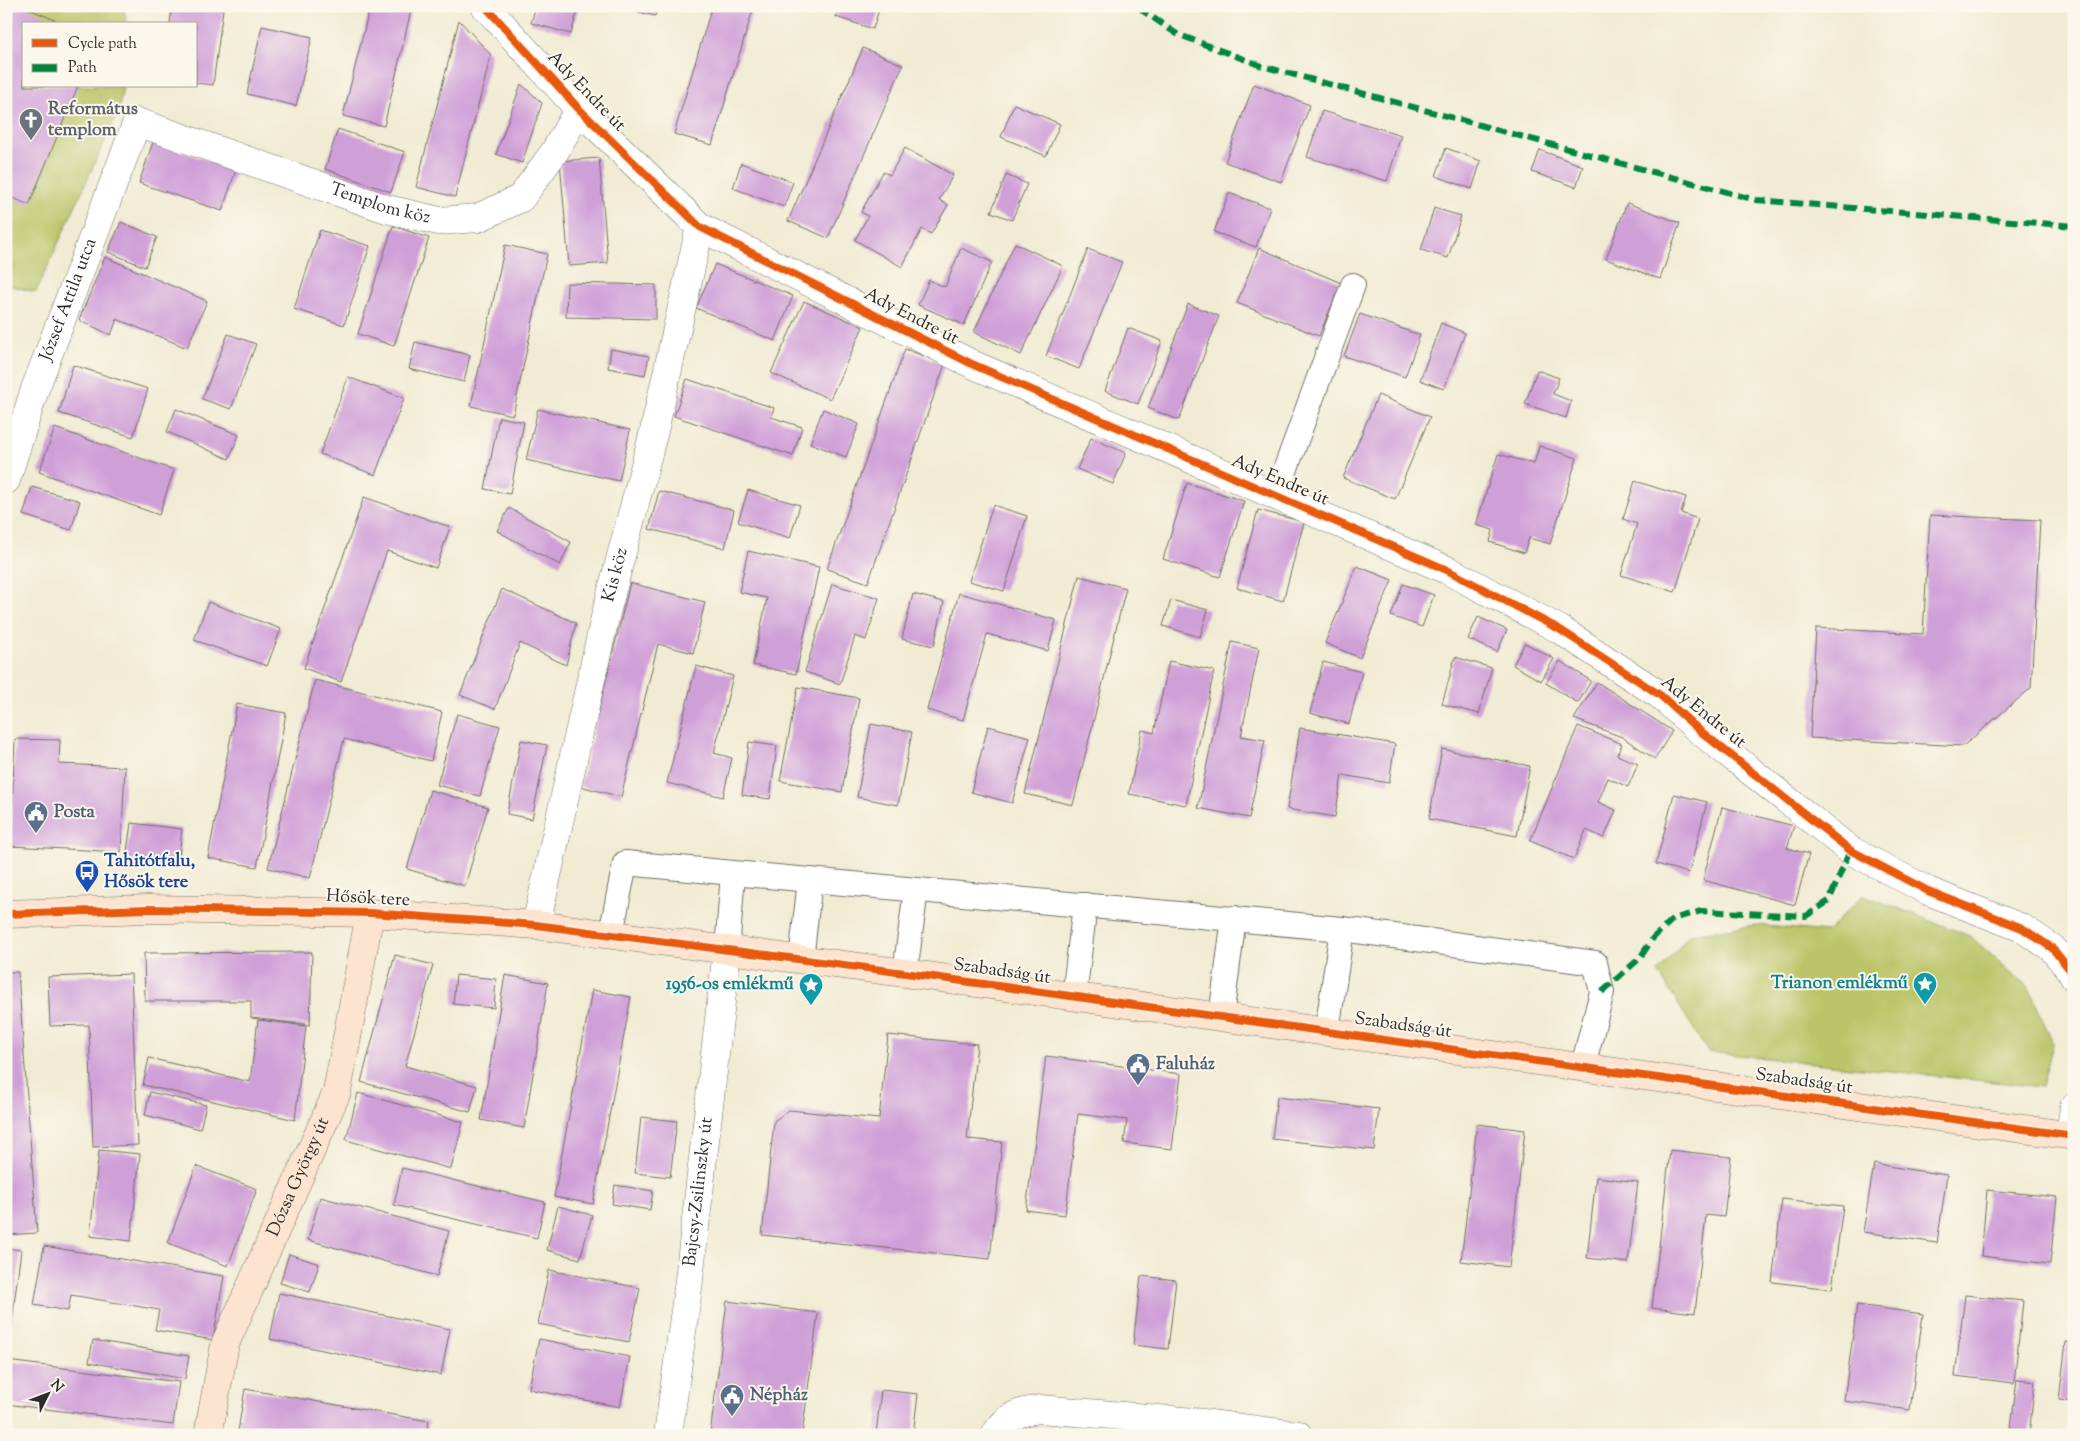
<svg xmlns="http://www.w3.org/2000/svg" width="2080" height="1441" font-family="'Sorts Mill Goudy',serif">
<rect width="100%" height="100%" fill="#fbf7ec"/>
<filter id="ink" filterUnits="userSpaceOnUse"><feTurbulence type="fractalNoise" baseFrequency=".02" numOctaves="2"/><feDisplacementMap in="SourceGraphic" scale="10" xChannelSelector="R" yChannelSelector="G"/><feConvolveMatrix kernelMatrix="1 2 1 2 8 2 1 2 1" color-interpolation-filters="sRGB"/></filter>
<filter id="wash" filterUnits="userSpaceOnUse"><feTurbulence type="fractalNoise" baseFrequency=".0096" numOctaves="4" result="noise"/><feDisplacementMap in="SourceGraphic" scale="20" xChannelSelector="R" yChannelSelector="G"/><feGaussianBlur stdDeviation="1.12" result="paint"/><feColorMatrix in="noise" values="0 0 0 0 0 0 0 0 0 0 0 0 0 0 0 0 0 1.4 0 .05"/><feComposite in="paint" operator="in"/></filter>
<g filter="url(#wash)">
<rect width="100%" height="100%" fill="#f1ebd3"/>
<g fill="#b9c567" stroke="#727849">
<polygon points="6,6 123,6 127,24 24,24 24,86 123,86 119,110 36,292 6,285"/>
<polygon points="1863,895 1970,936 2029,988 2053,1043 2042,1087 1708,1052 1658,972 1690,934 1756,925 1827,932"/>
</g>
<g id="blocks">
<g fill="#cf9fd8">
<polygon points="13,6 22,6 64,24 24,24 24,86 78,86 29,205 6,195 6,22"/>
<polygon points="172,6 200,6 223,9 213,85 196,83 196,24 170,24"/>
<polygon points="370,6 412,6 384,126 343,116"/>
<polygon points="536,6 579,6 571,34 531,23"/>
<polygon points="626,6 657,6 655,16 626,9"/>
<polygon points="712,6 754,6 712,145 674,134"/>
<polygon points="839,6 880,6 873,29 836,17"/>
<polygon points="459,20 491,55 455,197 416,187"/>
<polygon points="262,26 312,37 296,106 247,94"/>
<polygon points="863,48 903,65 828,238 788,221"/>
<polygon points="521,84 542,103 522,163 496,154"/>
<polygon points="1254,84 1310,105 1281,182 1225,162"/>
<polygon points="1014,104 1060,124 1046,156 1001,137"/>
<polygon points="1322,111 1401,135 1387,181 1307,157"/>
<polygon points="338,129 405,152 391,192 325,169"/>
<polygon points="153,142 236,170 222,211 139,183"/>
<polygon points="905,148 953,175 939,200 948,205 931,234 922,229 902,267 855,240 868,216 861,212 883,172 890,175"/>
<polygon points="1446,148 1481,161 1472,189 1436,176"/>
<polygon points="1540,150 1583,166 1576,187 1532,172"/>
<polygon points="599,158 608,263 569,266 560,161"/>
<polygon points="741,163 793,182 784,207 733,188"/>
<polygon points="1006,175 1027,184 1012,220 991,212"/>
<polygon points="1229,193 1270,208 1256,247 1214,232"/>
<polygon points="1627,203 1680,223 1660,279 1606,259"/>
<polygon points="1434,208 1461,216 1448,258 1421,250"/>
<polygon points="121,222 157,237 145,267 108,252"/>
<polygon points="393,226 429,238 394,346 358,334"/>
<polygon points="320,230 370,246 344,325 294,309"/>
<polygon points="1015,243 1063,266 1021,355 974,332"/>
<polygon points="505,245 547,254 513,415 471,406"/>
<polygon points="961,248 992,262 964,325 918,305 929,280 945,287"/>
<polygon points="1259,248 1341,283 1319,336 1237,303"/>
<polygon points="1088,249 1122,262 1079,369 1046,356"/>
<polygon points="105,257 207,301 187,348 117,319 111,335 79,320"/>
<polygon points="715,264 793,296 775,341 696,308"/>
<polygon points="567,283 656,285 656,319 566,317"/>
<polygon points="804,301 863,327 830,399 771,373"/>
<polygon points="1188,304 1219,316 1179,420 1148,408"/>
<polygon points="1360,314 1420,335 1405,377 1344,356"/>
<polygon points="1441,323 1465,333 1444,389 1420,380"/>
<polygon points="1128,328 1162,341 1138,404 1105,391"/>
<polygon points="228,334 256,344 231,409 202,399"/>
<polygon points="415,342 470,355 464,382 409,369"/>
<polygon points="611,349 649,356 645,375 608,368"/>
<polygon points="905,349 945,364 868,583 827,569"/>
<polygon points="73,365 148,389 133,437 59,413"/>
<polygon points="1537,370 1559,378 1553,394 1571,401 1566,418 1525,404"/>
<polygon points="348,377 404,398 375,475 320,454"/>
<polygon points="687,379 774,408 771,417 802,427 793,456 674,416"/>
<polygon points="1378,395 1430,417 1395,499 1343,478"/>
<polygon points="176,409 239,435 229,459 167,432"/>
<polygon points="538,409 630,430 619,481 526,460"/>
<polygon points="823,409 859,424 846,457 810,443"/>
<polygon points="499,417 524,422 510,494 485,489"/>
<polygon points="55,428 174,470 159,515 39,472"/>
<polygon points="1091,438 1126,453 1113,484 1077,469"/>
<polygon points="1539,446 1577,458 1550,544 1529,538 1524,553 1490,542 1493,530 1476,525 1498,454 1534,464"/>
<polygon points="1635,481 1686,497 1681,513 1698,519 1675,592 1621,575 1637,524 1623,519"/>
<polygon points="1187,483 1244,501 1220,577 1163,559"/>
<polygon points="32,487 80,501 71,530 23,515"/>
<polygon points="748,490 800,505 790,538 738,522"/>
<polygon points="659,491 734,510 725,548 649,529"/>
<polygon points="364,497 450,527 436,568 387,551 341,682 304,668"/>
<polygon points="993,505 1027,516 1004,591 969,581"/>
<polygon points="509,508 571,542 560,565 497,531"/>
<polygon points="1258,510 1304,522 1283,601 1237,588"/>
<polygon points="1930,515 2040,520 2031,688 1963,746 1810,738 1816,628 1923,634"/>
<polygon points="748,551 819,567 796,674 753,665 767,598 739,592"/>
<polygon points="1357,566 1392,580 1360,658 1325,643"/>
<polygon points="1079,576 1126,588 1073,805 1025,794"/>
<polygon points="630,583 705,602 693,653 658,644 621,797 580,786"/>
<polygon points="832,584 879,598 866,640 855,636 840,684 805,672"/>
<polygon points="1403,584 1434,595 1422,627 1391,616"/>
<polygon points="502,589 576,623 566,665 520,643 495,709 460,695"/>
<polygon points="959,593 1056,620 1048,651 987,634 963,720 927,710"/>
<polygon points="913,594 944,602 934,646 902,639"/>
<polygon points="1171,600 1208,610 1200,637 1163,626"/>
<polygon points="208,602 281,629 267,666 194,640"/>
<polygon points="1478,617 1507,630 1497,652 1468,639"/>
<polygon points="1232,642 1259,648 1241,736 1265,740 1249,818 1198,808"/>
<polygon points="1525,643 1554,659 1541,681 1513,665"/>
<polygon points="1455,657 1492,668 1479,714 1442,704"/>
<polygon points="1169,661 1214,671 1186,805 1129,794 1142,730 1154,733"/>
<polygon points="1560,661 1591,681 1578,703 1546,683"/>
<polygon points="1323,662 1362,672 1349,724 1310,713"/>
<polygon points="696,666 733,676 714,753 732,758 723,797 667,783"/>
<polygon points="315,680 442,712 431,761 344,739 310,878 268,868"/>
<polygon points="1597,682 1672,731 1655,759 1622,737 1574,719"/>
<polygon points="798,687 859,698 842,792 780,781"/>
<polygon points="237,704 286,713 257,867 208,858"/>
<polygon points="457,714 500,726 480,796 437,785"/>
<polygon points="871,724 912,732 898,805 857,797"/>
<polygon points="988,726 1030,737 1012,803 971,792"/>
<polygon points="1578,726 1622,744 1617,755 1638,764 1628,787 1608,778 1598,802 1616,810 1604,838 1586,830 1574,859 1530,841"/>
<polygon points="1300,728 1395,744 1389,783 1342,775 1335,817 1287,809"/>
<polygon points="15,739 60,740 59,764 125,767 121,852 10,846"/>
<polygon points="521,740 547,745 532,819 507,814"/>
<polygon points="749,742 777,746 770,799 742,795"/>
<polygon points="1442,749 1530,766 1517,836 1429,819"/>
<polygon points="430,790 488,807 465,886 407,869"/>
<polygon points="1674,794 1707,802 1689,873 1656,864"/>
<polygon points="1722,807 1794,826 1787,848 1809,854 1795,905 1703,880"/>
<polygon points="131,823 182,829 178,865 126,859"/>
<polygon points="312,952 310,1025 251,1018 251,1001 145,1001 144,953"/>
<polygon points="395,955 433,965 405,1066 477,1086 470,1112 361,1082"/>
<polygon points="6,972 18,972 37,1233 6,1235"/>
<polygon points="131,974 138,1145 93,1147 89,1025 50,1026 48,977"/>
<polygon points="456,975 496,979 494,1008 453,1004"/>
<polygon points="505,975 548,983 524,1128 481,1120"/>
<polygon points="592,990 631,997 593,1204 554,1197"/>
<polygon points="258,1020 306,1026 295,1120 143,1085 149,1058 250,1082"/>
<polygon points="888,1035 977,1044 967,1139 1002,1142 990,1259 762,1235 774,1121 789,1110 879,1119"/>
<polygon points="1046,1056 1181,1074 1172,1149 1124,1143 1127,1120 1078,1114 1065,1215 1026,1210"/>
<polygon points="150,1092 206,1105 200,1129 145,1115"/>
<polygon points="358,1093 463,1122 451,1169 346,1140"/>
<polygon points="1277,1097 1379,1109 1374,1150 1272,1139"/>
<polygon points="641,1117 677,1121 670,1177 635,1173"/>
<polygon points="1477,1124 1525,1130 1509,1267 1461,1261"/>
<polygon points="99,1150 140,1154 131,1241 90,1236"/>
<polygon points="1670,1150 1731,1157 1724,1217 1706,1215 1695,1313 1652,1308"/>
<polygon points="1874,1164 1947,1175 1937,1243 1863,1232"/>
<polygon points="196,1166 257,1189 228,1266 168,1243"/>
<polygon points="402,1168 545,1202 537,1238 394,1205"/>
<polygon points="1596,1177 1638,1182 1628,1263 1587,1258"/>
<polygon points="615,1185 653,1191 650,1210 612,1204"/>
<polygon points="1987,1190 2057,1197 2050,1264 1981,1256"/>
<polygon points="320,1197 449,1231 437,1276 308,1240"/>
<polygon points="1782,1199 1843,1206 1832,1289 1772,1282"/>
<polygon points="558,1206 592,1215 580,1259 547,1250"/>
<polygon points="44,1246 224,1276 213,1340 155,1330 159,1310 71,1295 68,1311 34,1305"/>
<polygon points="6,1248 21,1250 7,1359 6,1359"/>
<polygon points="289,1254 319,1264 310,1292 280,1283"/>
<polygon points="2073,1269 2074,1269 2074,1285 2070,1284"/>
<polygon points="549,1270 640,1288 629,1342 538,1324"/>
<polygon points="1141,1276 1176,1280 1168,1349 1133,1345"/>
<polygon points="279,1293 450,1329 441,1375 270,1339"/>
<polygon points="1965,1295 2023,1301 2014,1383 1955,1376"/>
<polygon points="727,1301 818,1313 802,1435 710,1435"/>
<polygon points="1857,1305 1923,1314 1910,1410 1844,1401"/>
<polygon points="539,1339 630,1357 620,1407 529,1389"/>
<polygon points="93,1340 189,1356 185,1379 89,1362"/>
<polygon points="2066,1342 2074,1343 2074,1402 2059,1400"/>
<polygon points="6,1361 179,1382 173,1425 6,1404"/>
<polygon points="2017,1379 2035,1381 2029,1435 2010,1435"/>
<polygon points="245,1389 429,1421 426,1435 257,1435 238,1431"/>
<polygon points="881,1390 918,1394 913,1435 876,1435"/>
</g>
</g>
</g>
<g filter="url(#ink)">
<use href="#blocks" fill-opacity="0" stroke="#706e66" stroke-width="1"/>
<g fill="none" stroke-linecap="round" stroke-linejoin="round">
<defs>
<g id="lane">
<polyline points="1276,495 1353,285"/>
<polyline points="611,934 625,863 1342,929 1595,963 1602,992 1583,1066"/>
<polyline points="727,950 733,874"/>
<polyline points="801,960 810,880"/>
<polyline points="905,973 916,890"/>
<polyline points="1074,997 1085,905"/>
<polyline points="1221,1017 1234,918"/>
<polyline points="1327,1031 1342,929"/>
</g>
<g id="street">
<polyline points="485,6 579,109 700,227 974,365 1447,570 1559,629 1660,695 1699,730 1850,850 1928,891 2022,928 2052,948 2071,971 2074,977"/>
<path id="s1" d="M 6,480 L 35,389 L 137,122 L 387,209 L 439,221 L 478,218 L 521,198 L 555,151 L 579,109"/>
<path id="s2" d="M 536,925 L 606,613 L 654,431 L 700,227"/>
<polyline points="2070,1135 2074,1107"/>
<path id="s3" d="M 668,1435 L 688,1288 L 727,950"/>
<path d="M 995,1435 C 1007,1415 1019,1412 1040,1409 L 1194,1422 L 1298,1435"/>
</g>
<g id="secondary">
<polyline points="6,914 148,909 370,913 536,925 905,973 2074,1136"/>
<path id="s4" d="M 208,1435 L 225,1344 L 337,1092 L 370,913"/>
</g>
</defs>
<use href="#lane" stroke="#706e66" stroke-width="26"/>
<use href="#street" stroke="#706e66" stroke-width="29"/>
<use href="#secondary" stroke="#706e66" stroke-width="29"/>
<use href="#lane" stroke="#fff" stroke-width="24"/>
<use href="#street" stroke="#fff" stroke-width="28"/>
<use href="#secondary" stroke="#fde4d0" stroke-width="28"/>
<g stroke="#00873e" stroke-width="6" stroke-dasharray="12 6" stroke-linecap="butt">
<polyline points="1140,6 1143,11 1177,34 1262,66 1756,200 2074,226"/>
<polyline points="1602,992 1640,958 1653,938 1673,919 1701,911 1806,916 1829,901 1850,850"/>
</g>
<defs>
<g id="cycleway">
<polyline points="485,6 579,109 700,227 974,365 1447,570 1559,629 1660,695 1699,730 1850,850 1928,891 2022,928 2052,948 2071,971 2074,977"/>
<polyline points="6,914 148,909 370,913 536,925 905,973 2074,1136"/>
</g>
</defs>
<use href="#cycleway" stroke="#fbf7ec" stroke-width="11"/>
<use href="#cycleway" stroke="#e8590c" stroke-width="8"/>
</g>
</g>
<defs>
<symbol id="church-pin" viewBox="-11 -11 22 30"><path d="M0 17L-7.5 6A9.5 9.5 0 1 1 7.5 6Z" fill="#6b7280" stroke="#fbf7ec"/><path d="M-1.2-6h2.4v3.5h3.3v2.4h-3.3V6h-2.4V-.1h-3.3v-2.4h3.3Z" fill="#fff"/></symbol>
<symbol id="civic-pin" viewBox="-11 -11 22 30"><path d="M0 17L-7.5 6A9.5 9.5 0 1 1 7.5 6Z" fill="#5c6f8a" stroke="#fbf7ec"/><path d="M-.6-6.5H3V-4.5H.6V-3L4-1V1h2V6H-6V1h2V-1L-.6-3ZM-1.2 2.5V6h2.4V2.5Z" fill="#fff"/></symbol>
<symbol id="bus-pin" viewBox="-11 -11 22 30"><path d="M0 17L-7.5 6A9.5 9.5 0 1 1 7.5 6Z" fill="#1a4fb4" stroke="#fbf7ec"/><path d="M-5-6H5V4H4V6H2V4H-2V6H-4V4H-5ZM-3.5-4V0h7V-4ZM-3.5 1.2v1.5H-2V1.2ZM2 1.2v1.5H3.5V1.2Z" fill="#fff"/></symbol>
<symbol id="sight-pin" viewBox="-11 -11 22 30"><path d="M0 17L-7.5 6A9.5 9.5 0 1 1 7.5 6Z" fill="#0f9aa8" stroke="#fbf7ec"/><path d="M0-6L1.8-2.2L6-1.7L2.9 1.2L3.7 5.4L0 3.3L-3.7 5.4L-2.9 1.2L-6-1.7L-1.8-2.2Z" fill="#fff"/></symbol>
</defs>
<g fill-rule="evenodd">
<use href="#church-pin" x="17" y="106" width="28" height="38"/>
<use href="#civic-pin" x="22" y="799" width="28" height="38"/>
<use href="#bus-pin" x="73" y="858" width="28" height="38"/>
<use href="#sight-pin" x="1911" y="970" width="28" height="38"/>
<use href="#sight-pin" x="797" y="971" width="28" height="38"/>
<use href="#civic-pin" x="1124" y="1051" width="28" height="38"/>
<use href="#civic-pin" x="718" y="1382" width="28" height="38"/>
</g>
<g text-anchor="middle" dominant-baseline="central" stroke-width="4" stroke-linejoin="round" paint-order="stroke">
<g font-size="18" fill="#2b2b2b" stroke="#fbf7ec">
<text transform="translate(586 92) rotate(46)">Ady Endre út</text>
<text stroke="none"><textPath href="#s1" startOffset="638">Templom köz</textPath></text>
<text stroke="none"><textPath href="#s1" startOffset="191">József Attila utca</textPath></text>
<text transform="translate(911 317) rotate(27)">Ady Endre út</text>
<text transform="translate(1280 481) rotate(23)">Ady Endre út</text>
<text stroke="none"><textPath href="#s2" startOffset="359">Kis köz</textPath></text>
<text transform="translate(1703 713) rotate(39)">Ady Endre út</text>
<text transform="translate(368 899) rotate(3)">Hősök tere</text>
<text transform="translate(1002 972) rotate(8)">Szabadság út</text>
<text transform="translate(1403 1026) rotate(8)">Szabadság út</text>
<text transform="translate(1804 1082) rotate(8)">Szabadság út</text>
<text stroke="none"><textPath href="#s4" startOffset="275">Dózsa György út</textPath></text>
<text stroke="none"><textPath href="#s3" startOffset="245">Bajcsy-Zsilinszky út</textPath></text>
</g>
<g font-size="18" font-weight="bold" fill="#5b616d" stroke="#fbf7ec" text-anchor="start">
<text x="48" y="110">Református<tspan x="48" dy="21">templom</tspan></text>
</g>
<g font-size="18" font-weight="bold" fill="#4e5e75" stroke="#fbf7ec" text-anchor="start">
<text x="54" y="813">Posta</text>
<text x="1156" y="1065">Faluház</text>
<text x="750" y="1396">Népház</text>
</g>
<g font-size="18" font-weight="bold" fill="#164399" stroke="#fbf7ec" text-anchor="start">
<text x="104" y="862">Tahitótfalu,<tspan x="104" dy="21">Hősök tere</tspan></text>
</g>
<g font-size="18" font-weight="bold" fill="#0d838f" stroke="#fbf7ec" text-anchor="end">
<text x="1908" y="984">Trianon emlékmű</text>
<text x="794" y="985">1956-os emlékmű</text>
</g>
</g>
<rect width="2080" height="1441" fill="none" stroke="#fbf7ec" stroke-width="25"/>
<rect x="22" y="22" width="175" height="65" fill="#fbf7ec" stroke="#a8a59f"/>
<rect x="32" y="39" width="25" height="8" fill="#e8590c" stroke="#a8a59f"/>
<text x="68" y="48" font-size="15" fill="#2b2b2b">Cycle path</text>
<rect x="32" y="64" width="25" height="8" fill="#00873e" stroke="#a8a59f"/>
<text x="68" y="72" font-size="15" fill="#2b2b2b">Path</text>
<g transform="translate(48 1394) rotate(48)" stroke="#fbf7ec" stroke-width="4" paint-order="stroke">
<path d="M0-4L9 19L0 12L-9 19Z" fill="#2b2b2b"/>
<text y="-8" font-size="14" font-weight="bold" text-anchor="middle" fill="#2b2b2b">N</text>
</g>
</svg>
